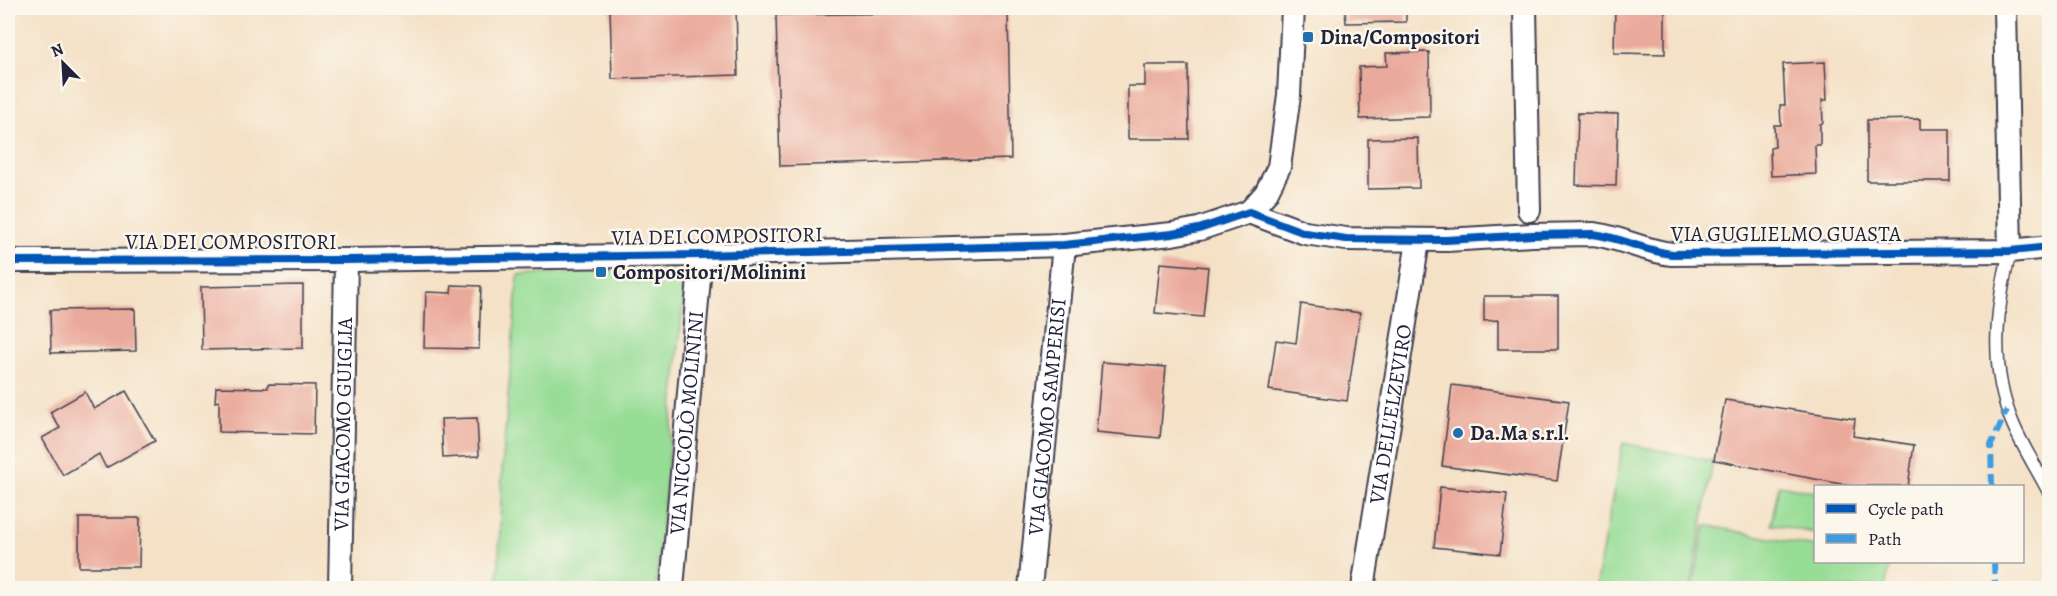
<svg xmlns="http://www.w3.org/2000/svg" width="2057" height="596" font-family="Alegreya,serif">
<rect width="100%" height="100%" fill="#fbf7ec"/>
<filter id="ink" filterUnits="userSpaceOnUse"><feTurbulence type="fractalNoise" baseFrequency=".0167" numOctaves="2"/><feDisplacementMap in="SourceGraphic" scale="12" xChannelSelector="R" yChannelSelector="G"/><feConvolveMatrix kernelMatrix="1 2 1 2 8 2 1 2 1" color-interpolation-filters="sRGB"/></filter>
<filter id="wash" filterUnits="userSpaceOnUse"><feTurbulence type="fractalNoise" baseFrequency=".008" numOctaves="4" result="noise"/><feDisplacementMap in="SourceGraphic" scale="24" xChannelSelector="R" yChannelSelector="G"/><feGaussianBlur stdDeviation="1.35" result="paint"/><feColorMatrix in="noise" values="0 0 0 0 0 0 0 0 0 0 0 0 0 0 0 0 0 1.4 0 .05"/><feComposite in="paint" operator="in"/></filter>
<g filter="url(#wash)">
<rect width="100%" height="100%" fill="#f4e1c6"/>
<g fill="#98dd96" stroke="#5d8068" stroke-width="1.5">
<polygon points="670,268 684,293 656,588 498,588 502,471 518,275"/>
<polygon points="1623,443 1713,461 1691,588 1595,588"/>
<polygon points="1779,485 1815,492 1815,533 1771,524"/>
<polygon points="1705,525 1815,547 1816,562 1890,562 1885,588 1693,588"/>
</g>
<g id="blocks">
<g fill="#eaaa9b">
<polygon points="610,8 736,8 738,75 612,79"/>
<polygon points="1345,8 1406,8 1406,22 1346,23"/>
<polygon points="1615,8 1665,8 1665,54 1614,53"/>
<polygon points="1008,12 1011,159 780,166 776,15"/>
<polygon points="1429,52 1430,117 1360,119 1359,67 1387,66 1386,53"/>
<polygon points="1825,62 1827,100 1822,100 1823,123 1820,124 1820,145 1815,145 1816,174 1771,176 1770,148 1775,147 1774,125 1781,125 1780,105 1785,105 1783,64"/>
<polygon points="1145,65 1188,65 1189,139 1128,139 1128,86 1145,86"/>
<polygon points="1578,113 1618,114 1616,186 1576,185"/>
<polygon points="1920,119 1920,129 1950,129 1950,181 1867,181 1867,120"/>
<polygon points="1418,138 1419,188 1368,189 1368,139"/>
<polygon points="1160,263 1208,267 1203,317 1155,313"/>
<polygon points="303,285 303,348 202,350 201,287"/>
<polygon points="452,285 481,286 479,349 424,348 426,292 451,293"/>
<polygon points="1484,296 1558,296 1558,349 1498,349 1498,320 1484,321"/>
<polygon points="1301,304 1360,313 1347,401 1269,390 1276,340 1296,343"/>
<polygon points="135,309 136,351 51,353 50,310"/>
<polygon points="1102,362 1166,367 1160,438 1096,432"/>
<polygon points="268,384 315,385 314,434 219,432 219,401 215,402 216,387 268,388"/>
<polygon points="1452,385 1569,401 1557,481 1442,466"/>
<polygon points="126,391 155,441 106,468 99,454 63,475 42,438 60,428 50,412 85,392 94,409"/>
<polygon points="1725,400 1855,419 1853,436 1914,445 1908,486 1852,486 1714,460"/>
<polygon points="477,418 479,456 443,458 441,419"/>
<polygon points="1440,487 1507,494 1500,554 1434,547"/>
<polygon points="79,518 140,518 139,567 79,567"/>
</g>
</g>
</g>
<g filter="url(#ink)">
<use href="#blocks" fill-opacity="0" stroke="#423f50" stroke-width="1.5"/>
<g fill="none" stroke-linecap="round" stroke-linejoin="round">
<defs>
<path id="service" d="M 2010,251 C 1996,309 1989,368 2013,424 C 2023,448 2038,470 2050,494"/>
<g id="minor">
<polyline points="1525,8 1529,210"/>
<polyline points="2005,8 2010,251"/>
<polyline points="1249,212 1266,193 1279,167 1289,95 1293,8"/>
<path d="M 8,261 L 346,260 L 701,255 L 1064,245 L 1172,234 L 1199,229 L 1249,212 L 1305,233 L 1346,239 L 1446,240 L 1532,235 L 1593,234 C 1620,237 1644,251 1672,254 L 2010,251 L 2050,247"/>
<path id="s1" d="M 340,588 L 346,260"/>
<path id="s2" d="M 672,588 L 701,255"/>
<path id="s3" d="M 1030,588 L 1064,245"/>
<path id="s4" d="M 1363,588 L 1418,241"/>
</g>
</defs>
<use href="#service" stroke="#423f50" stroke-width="15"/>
<use href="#minor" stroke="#423f50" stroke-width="26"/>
<use href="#service" stroke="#fff" stroke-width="12"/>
<use href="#minor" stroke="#fff" stroke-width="22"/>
<g stroke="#3c9ce2" stroke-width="6" stroke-dasharray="12 6" stroke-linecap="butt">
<polyline points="1992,486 1991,445 2007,410"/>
<polyline points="1994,562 1995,588"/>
</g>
<defs>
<path id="cycleway" d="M 8,261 L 346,260 L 701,255 L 1064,245 L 1172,234 L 1199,229 L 1249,212 L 1305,233 L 1346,239 L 1446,240 L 1532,235 L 1593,234 C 1620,237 1644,251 1672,254 L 2010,251 L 2050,247"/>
</defs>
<use href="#cycleway" stroke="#fbf7ec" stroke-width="11"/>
<use href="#cycleway" stroke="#0057b8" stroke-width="8"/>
</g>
</g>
<g fill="#1f6fb2" stroke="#fbf7ec" stroke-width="2">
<rect x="1302" y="31" width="12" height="12" rx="3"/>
<rect x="595" y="266" width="12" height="12" rx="3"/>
<circle cx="1458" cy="433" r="6"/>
</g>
<g text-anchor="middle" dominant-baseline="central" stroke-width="5" stroke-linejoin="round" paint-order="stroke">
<g font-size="21" font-weight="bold" fill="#22223b" stroke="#fbf7ec" text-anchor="start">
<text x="1320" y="37">Dina/Compositori</text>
<text x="613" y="272">Compositori/Molinini</text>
<text x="1470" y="433">Da.Ma s.r.l.</text>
</g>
<g font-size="21" fill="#22223b" stroke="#fbf7ec">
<text x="1786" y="234">VIA GUGLIELMO GUASTA</text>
<text transform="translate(717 236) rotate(-1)">VIA DEI COMPOSITORI</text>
<text x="231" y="242">VIA DEI COMPOSITORI</text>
<text stroke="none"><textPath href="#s4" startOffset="176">VIA DELL'ELZEVIRO</textPath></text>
<text stroke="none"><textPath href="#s3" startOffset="172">VIA GIACOMO SAMPERISI</textPath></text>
<text stroke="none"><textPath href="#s2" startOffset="166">VIA NICCOLÒ MOLININI</textPath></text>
<text stroke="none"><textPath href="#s1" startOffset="164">VIA GIACOMO GUIGLIA</textPath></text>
</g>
</g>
<rect width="2057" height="596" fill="none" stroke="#fbf7ec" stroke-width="30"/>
<rect x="1814" y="485" width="210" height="78" fill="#fbf7ec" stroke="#a4a2a5" stroke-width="1.5"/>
<rect x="1826" y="504" width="30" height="9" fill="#0057b8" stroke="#a4a2a5" stroke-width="1.5"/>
<text x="1868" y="515" font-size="18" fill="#22223b">Cycle path</text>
<rect x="1826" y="534" width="30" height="9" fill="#3c9ce2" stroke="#a4a2a5" stroke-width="1.5"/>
<text x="1868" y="545" font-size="18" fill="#22223b">Path</text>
<g transform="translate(63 63) rotate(336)" stroke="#fbf7ec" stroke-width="4.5" paint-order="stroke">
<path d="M0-4.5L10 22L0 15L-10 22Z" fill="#22223b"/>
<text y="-9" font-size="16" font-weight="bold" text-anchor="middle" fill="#22223b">N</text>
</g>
</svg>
